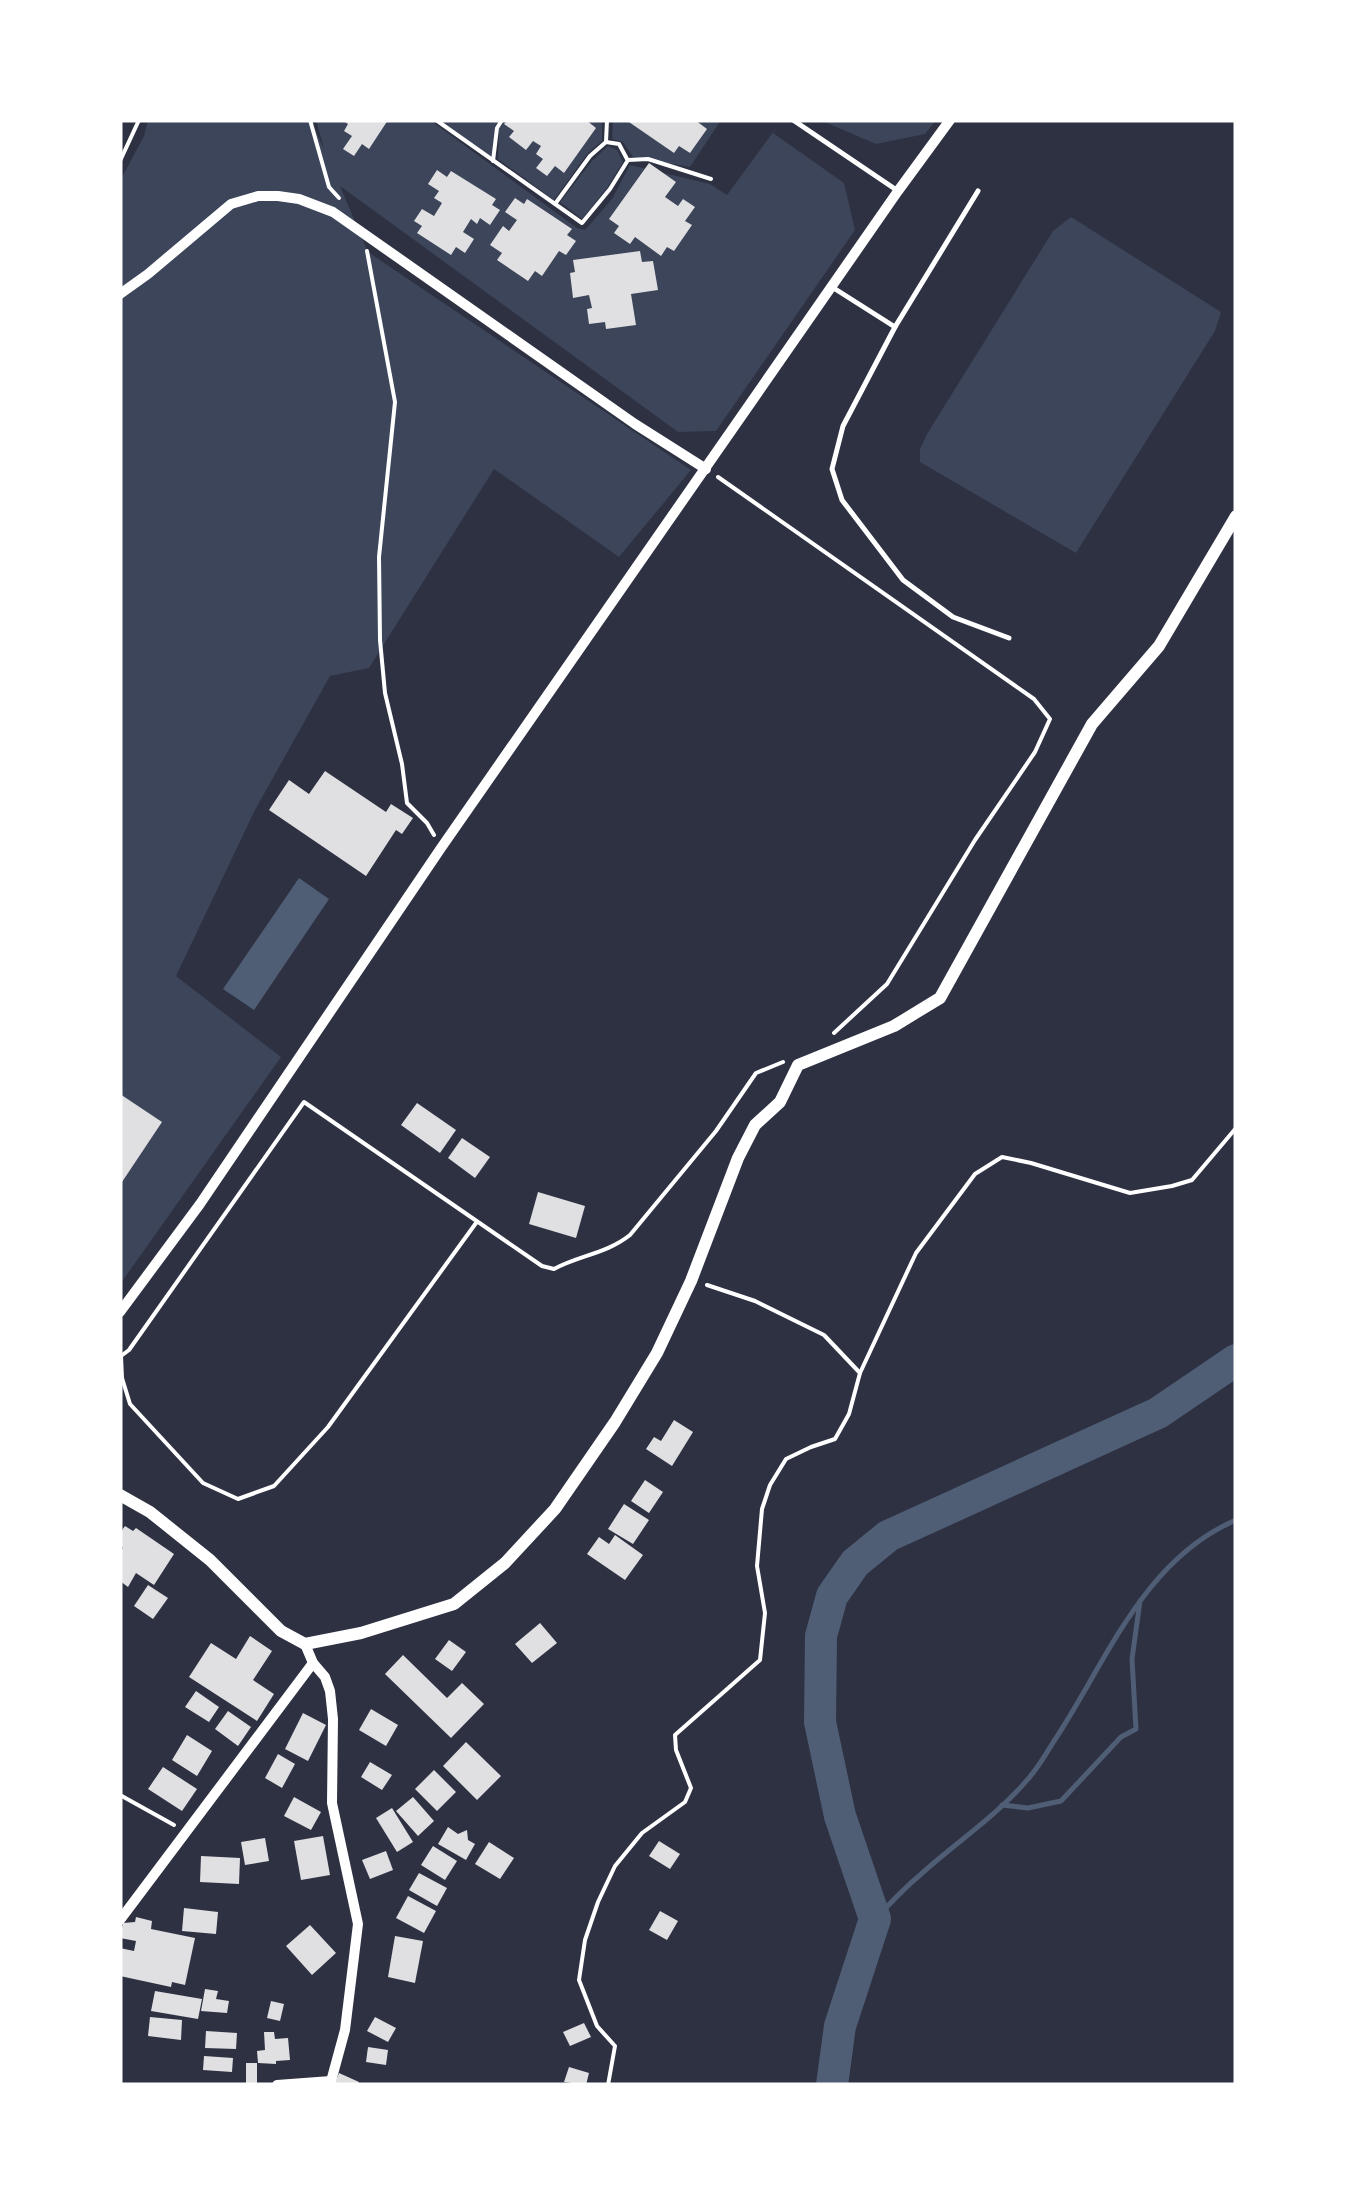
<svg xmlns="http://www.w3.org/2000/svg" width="1356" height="2205" font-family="Barlow,sans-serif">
<rect width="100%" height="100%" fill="#2d3142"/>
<g fill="#3c4559">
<polygon points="148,120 311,120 324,149 316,120 430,120 577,228 585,230 612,199 630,165 710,184 727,195 779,124 773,133 844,183 855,230 716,431 678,432 340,186 368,252 691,470 619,557 494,469 369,668 330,676 255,810 176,976 281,1057 121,1283 120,181 144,136"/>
<polygon points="441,120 500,120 495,126 491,158"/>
<polygon points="505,120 602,120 602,141 588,153 554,200 498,159 499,129"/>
<polygon points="613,120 721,120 690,167 633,157 623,142 612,139"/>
<polygon points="820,120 936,120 925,134 876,144"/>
<polygon points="608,146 617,150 623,162 607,188 582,219 560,202 592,161"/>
<polygon points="1071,217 1221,312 1215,331 1076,553 920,462 920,449 927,434 1053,231"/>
</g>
<polygon fill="#4f5d75" points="299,878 329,899 254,1010 223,989"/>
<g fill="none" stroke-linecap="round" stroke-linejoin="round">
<g stroke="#4f5d75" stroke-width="5">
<polyline points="1002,1805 1028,1808 1061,1801 1121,1737 1136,1729 1132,1659 1140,1601"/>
<path d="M 875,1919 C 889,1905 903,1889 919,1876 C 955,1843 996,1817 1028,1779 C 1038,1768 1046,1754 1054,1741 C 1107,1661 1143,1560 1236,1520"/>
</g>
<polyline stroke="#4f5d75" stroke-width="32" points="832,2085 840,2026 875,1919 840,1816 820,1722 821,1636 832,1596 855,1563 888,1536 1158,1413 1236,1360"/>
</g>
<g fill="#e0e0e3">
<polygon points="342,120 388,120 369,149 362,144 354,156 343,149 352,136 344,131 348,124"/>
<polygon points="508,120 586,120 596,128 564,173 555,166 547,176 536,168 543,159 536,154 541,146 533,141 526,150 509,137 514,131 504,124"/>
<polygon points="626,120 695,120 707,129 690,153 679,146 674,153"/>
<polygon points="649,163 676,182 665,197 678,206 683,199 695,207 685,221 692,225 674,251 667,247 661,256 635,237 630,244 614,233 619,226 609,219"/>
<polygon points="437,170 447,177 451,171 496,199 492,205 500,210 490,225 480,218 477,224 471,219 463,232 474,239 465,253 456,247 451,255 417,233 422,226 414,221 422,209 434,216 442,203 434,198 439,191 428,184"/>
<polygon points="515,198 524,204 527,199 572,229 567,235 576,241 566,255 559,251 542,276 535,271 528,281 497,260 502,253 490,245 503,226 509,231 517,220 505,212"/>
<polygon points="640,251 642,262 653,261 658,290 631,294 636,325 606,329 605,322 589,324 587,309 592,308 589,295 573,298 570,273 575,272 573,260"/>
<polygon points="325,771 386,812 391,804 413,818 402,834 396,830 366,876 269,810 289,780 309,794"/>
<polygon points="120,1094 162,1122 120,1185"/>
<polygon points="417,1103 456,1130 440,1153 401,1125"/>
<polygon points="462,1138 490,1157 475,1178 448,1158"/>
<polygon points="538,1192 585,1206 576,1238 529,1224"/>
<polygon points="674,1420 693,1432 672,1466 646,1449 654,1437 661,1441"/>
<polygon points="645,1480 663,1492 649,1513 631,1501"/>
<polygon points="624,1504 649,1520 633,1544 608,1529"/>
<polygon points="125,1526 133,1531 136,1528 174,1554 154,1585 136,1573 128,1587 120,1581 120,1552 123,1548 120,1546 120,1533"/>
<polygon points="615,1535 643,1555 625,1580 587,1554 599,1537 609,1544"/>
<polygon points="148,1585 168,1598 153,1619 134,1606"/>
<polygon points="540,1623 557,1643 532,1663 515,1644"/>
<polygon points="250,1636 272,1651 253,1680 274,1694 257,1721 189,1677 211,1643 236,1659"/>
<polygon points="449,1640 466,1652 452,1671 435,1659"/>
<polygon points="403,1655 447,1698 462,1683 484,1704 451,1738 385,1674"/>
<polygon points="196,1691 219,1707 209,1722 185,1707"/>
<polygon points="371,1709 398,1725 386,1746 359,1730"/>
<polygon points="228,1711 251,1727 238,1746 215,1729"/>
<polygon points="303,1713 326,1725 308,1761 285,1749"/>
<polygon points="187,1735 212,1751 197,1776 172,1760"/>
<polygon points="466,1742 501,1776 477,1800 443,1766"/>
<polygon points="278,1754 295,1764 282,1788 265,1778"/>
<polygon points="370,1762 392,1775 382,1790 361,1777"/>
<polygon points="163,1767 197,1789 182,1811 148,1789"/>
<polygon points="434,1770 456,1792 437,1811 415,1789"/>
<polygon points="294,1797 321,1812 311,1830 284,1816"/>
<polygon points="413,1797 434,1821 418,1836 396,1811"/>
<polygon points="392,1808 413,1842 397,1852 376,1818"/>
<polygon points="448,1827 458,1834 467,1830 468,1840 475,1844 466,1860 438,1844"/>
<polygon points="323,1836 330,1875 301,1880 294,1841"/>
<polygon points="265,1838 269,1861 245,1865 241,1842"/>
<polygon points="659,1841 680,1854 670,1869 649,1856"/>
<polygon points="489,1842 514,1858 500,1879 475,1864"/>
<polygon points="433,1846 457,1861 445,1880 421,1865"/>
<polygon points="386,1851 393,1870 370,1879 362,1860"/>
<polygon points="201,1856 240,1858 239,1884 200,1882"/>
<polygon points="419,1873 447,1888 437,1906 409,1890"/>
<polygon points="408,1896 436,1911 424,1933 396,1918"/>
<polygon points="184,1908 218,1912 216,1934 182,1931"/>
<polygon points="660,1911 678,1921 667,1940 649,1930"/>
<polygon points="136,1917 152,1921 151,1929 195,1938 185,1985 172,1982 171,1987 120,1976 120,1948 134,1951 136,1941 120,1938 123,1923 135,1922"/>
<polygon points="310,1925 336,1953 312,1975 286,1946"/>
<polygon points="395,1936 423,1941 415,1983 388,1977"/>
<polygon points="205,1989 218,1991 216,1999 229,2001 227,2013 201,2011"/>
<polygon points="155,1991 202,1999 198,2019 151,2011"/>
<polygon points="271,2001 284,2004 280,2021 267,2018"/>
<polygon points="150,2017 182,2020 181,2040 148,2036"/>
<polygon points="375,2017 396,2028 388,2042 367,2031"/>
<polygon points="584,2023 591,2037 570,2046 563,2032"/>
<polygon points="206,2031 237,2033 236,2049 205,2048"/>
<polygon points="264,2032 274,2032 275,2039 288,2038 290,2060 276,2061 276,2064 258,2063 257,2051 265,2050"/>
<polygon points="368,2047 388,2050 386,2065 366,2062"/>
<polygon points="204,2056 233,2058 232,2072 203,2070"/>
<rect x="246" y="2063" width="11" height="20"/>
<polygon points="569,2067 589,2073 586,2085 564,2082"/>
<polygon points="339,2073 359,2082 358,2085 334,2085"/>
</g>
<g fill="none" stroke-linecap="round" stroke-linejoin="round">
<g stroke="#fff" stroke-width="4">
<polyline points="310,120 329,187 339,198"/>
<polyline points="436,120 582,223 610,189 628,160 648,159 711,179"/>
<polyline points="606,142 607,120"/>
<polyline points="120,161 139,120"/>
<polyline points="493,161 497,128 502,120"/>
<polyline points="555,204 590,156 606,142 619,144 627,159"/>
<polyline points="367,251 395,402 379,557 380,640 385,693 402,764 407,803 427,823 434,835"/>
<polyline points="718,477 1034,699 1050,719 1035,752 975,840 887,984 834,1033"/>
<path d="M 476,1223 L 328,1427 L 274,1486 L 238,1499 L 203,1483 L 130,1404 L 122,1378 L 121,1356 L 129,1350 L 304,1102 L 542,1266 L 554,1269 C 580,1255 606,1254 630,1235 L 716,1131 L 756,1073 L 783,1062"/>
<polyline points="707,1285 755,1301 824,1335 860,1373"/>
<polyline points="120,1795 174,1825"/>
<polyline points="608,2085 615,2046 597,2026 579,1980 585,1940 598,1902 615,1866 642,1833 685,1802 691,1788 676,1750 675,1735 760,1660 765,1613 757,1566 762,1509 770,1485 786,1459 811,1447 835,1439 849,1414 860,1373 916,1253 975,1174 1002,1157 1031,1163 1130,1193 1172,1186 1192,1180 1236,1128"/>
</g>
<g stroke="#fff" stroke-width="5">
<polyline points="793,120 898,191"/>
<polyline points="978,191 895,327 843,426 832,469 842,500 903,580 953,617 1009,638"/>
<polyline points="832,287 895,327"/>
</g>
<g stroke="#fff" stroke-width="10">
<polyline points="120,294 148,274 231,204 258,196 278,196 299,199 333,212 635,424 706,469"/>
<polyline points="120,1312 200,1204 441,848 898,191 950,120"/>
<polyline points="305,1644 313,1663 325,1677 330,1691 333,1719 332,1803 358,1924 345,2030 330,2085"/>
<polyline points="120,1920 313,1663"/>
<polyline points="277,2085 331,2081"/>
</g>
<polyline stroke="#fff" stroke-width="12" points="120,1495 150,1512 210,1560 281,1631 305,1644 361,1633 454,1604 505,1563 555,1509 615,1422 657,1353 691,1281 738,1158 755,1125 780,1102 798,1065 894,1026 940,998 1092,724 1159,646 1236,516"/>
</g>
<rect width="1356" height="2205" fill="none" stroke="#ffffff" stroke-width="245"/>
</svg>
